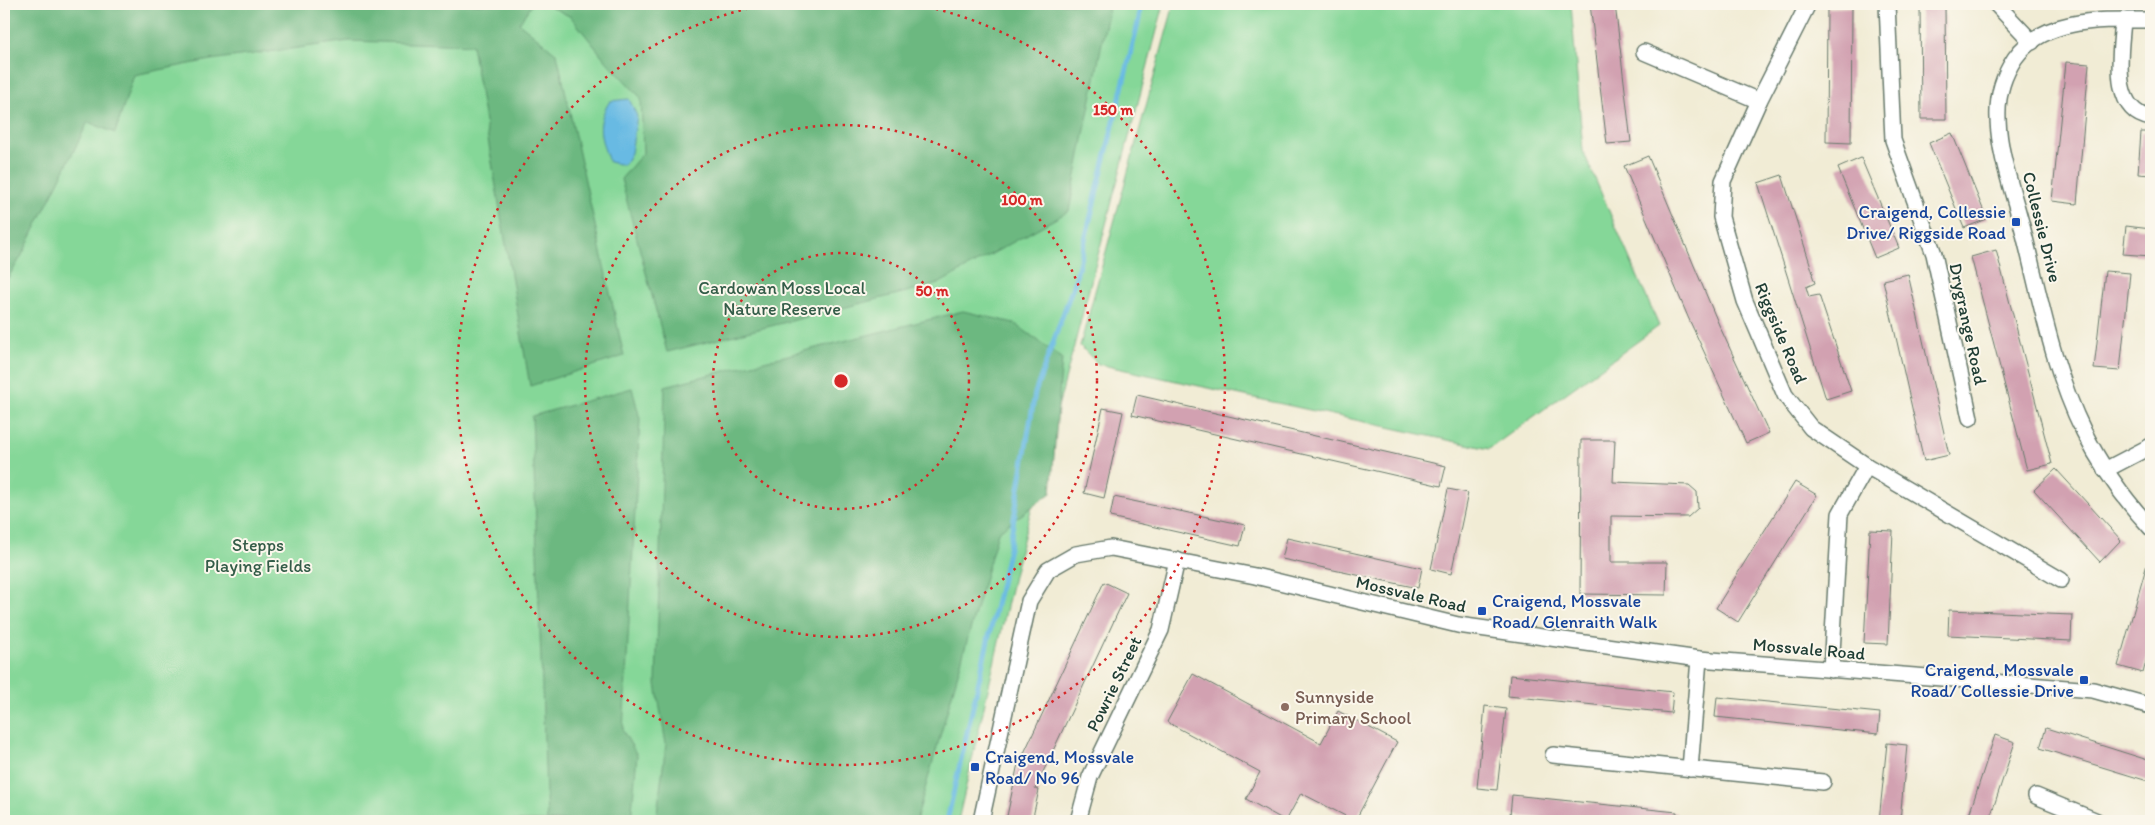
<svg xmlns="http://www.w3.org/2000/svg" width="2155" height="825" font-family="Itim,sans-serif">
<rect width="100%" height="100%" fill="#fbf7ec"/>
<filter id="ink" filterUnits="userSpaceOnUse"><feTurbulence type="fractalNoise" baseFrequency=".02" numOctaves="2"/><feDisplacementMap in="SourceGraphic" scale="10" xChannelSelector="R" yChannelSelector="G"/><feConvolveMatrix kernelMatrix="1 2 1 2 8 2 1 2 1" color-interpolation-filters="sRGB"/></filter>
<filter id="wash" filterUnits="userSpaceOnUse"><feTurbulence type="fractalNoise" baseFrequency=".0096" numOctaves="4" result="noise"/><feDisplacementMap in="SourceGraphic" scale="20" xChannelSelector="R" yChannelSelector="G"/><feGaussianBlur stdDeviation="1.12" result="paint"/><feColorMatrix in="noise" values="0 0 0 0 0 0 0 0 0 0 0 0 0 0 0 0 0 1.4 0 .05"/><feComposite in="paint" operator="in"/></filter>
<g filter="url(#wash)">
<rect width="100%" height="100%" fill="#f1ecd5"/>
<g fill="#85d798" stroke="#528a66">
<polygon points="106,4 1164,4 1017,563 958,821 4,821 4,128"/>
<polygon points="1174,4 1571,4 1583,151 1659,326 1489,449 1098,364 1080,346"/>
</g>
<g fill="#6cb880" stroke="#467a5a">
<polygon points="10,4 532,4 519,23 557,54 624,356 530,386 472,45 349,41 210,60 134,75 115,133 88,122 21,257 4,284 4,13"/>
<polygon points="546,4 1108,4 1109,7 1069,211 938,284 667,352 621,179 643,153 641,98 607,62 571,17"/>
<polygon points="963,311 1014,323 1062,358 1051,493 998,532 916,821 656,821 666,744 656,684 665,386"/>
<polygon points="632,388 640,419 623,731 637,755 631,821 547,821 532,416"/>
</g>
<path fill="#67bae3" stroke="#437c8c" d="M 629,99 L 637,116 L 631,153 L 624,165 L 609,162 C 600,137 595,124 610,101 Z"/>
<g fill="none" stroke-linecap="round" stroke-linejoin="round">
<polyline stroke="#67bae3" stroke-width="5" points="947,821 1009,548 1035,393 1075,281 1139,19 1140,4"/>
</g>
<g id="blocks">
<g fill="#d2a1b1">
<polygon points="1590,4 1615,4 1631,142 1607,144"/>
<polygon points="1920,4 1945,4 1946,119 1921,119"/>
<polygon points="1852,7 1851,143 1826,142 1827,8"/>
<polygon points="2066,62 2089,64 2077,204 2052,201"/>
<polygon points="2141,132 2151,132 2151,175 2138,174"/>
<polygon points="1952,133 1987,219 1964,228 1929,143"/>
<polygon points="1648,156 1719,325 1769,433 1746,443 1688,317 1624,166"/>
<polygon points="1861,158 1899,248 1875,258 1838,168"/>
<polygon points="1782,175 1813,273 1812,274 1815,283 1806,287 1809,297 1819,295 1851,391 1826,399 1758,183"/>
<polygon points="2126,226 2151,229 2151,256 2123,254"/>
<polygon points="1996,250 2052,464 2027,470 1971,257"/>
<polygon points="2105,271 2130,273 2120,371 2094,369"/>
<polygon points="1908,274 1949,455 1924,461 1883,280"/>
<polygon points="1137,395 1446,466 1441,486 1132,415"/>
<polygon points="1103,408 1123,412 1104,498 1084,493"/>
<polygon points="1581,440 1615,440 1613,482 1689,485 1697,492 1698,508 1688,517 1611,516 1611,562 1667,562 1666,595 1580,594"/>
<polygon points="2056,469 2121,540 2100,562 2034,490"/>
<polygon points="1795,482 1817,495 1738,622 1716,608"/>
<polygon points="1448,489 1468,493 1451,574 1431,569"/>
<polygon points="1114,497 1245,525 1240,546 1110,517"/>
<polygon points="1870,530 1893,531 1888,644 1864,643"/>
<polygon points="1287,538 1422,568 1418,588 1282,559"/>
<polygon points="2147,564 2151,565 2151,643 2143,673 2118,666"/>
<polygon points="1104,582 1127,593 1035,789 1039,790 1032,821 1006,821 1017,768"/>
<polygon points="1949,610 2072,615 2071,641 1948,635"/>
<polygon points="1193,674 1321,743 1338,711 1397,742 1355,821 1301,793 1286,821 1246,799 1260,772 1167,722"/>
<polygon points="1510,675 1673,692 1671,713 1508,696"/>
<polygon points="1717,697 1880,713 1878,734 1715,717"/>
<polygon points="1485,706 1506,709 1497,790 1477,788"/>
<polygon points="2046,728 2151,761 2151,782 2040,748"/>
<polygon points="1995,735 2015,742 1989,821 1967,821"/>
<polygon points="1887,743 1907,745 1900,821 1879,821"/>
<polygon points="1512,795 1677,812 1676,821 1567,821 1510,815"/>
</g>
</g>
</g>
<g filter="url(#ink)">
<use href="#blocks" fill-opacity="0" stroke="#687a6c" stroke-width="1"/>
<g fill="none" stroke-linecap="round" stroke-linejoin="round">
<defs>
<g id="minor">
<polyline points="1808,4 1759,101 1723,181 1721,217 1745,301 1785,395 1811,428 1867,466 2061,580"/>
<polyline points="1887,4 1893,140 1934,254 1970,418"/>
<polyline points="1996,4 2032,42"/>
<path d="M 2123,20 C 2121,50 2109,111 2151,118"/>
<path d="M 2151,20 C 2107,20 2044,16 2015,58 C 2003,76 1997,98 1998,119 C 1999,156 2014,194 2023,230 C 2040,297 2053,370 2084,432 C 2102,468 2124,499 2151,528"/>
<polyline points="1644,52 1759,101"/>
<polyline points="2105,470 2151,446"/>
<polyline points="1831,670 1840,514 1867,466"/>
<polyline points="1553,755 1823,782"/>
<polyline points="1690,769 1699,659"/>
<polyline points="2036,796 2097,821"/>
<polyline points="981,821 1029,601 1048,570 1076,554 1111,548 1255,576 1458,625 1699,659 2093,690 2151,706"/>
<polyline points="1078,821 1090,777 1161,630 1177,560"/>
</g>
</defs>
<use href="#minor" stroke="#687a6c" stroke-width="18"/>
<use href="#minor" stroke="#fff" stroke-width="15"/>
</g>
</g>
<g fill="none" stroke="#d62828" stroke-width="2.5" stroke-dasharray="2.5 5">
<circle cx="841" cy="381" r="128"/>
<circle cx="841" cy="381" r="256"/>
<path d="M914 4A384 384 0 1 1 768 4"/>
</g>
<g fill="#1a4fb4" stroke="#fbf7ec" stroke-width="2">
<rect x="2011" y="217" width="10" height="10" rx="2.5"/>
<rect x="1477" y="606" width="10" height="10" rx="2.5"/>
<rect x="2079" y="675" width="10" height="10" rx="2.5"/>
<rect x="970" y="762" width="10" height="10" rx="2.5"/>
</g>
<circle fill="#8d6e63" stroke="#fbf7ec" stroke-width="2" cx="1285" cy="707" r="5"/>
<g text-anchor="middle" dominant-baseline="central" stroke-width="4" stroke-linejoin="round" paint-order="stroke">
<g font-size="18" fill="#164399" stroke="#fbf7ec" text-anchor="end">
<text x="2006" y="212">Craigend, Collessie<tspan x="2006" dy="21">Drive/ Riggside Road</tspan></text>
<text x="1492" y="601" text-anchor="start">Craigend, Mossvale<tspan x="1492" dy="21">Road/ Glenraith Walk</tspan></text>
<text x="2074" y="670">Craigend, Mossvale<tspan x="2074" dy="21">Road/ Collessie Drive</tspan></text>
<text x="985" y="757" text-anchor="start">Craigend, Mossvale<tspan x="985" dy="21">Road/ No 96</tspan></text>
</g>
<g font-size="18" fill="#1f3d34" stroke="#fbf7ec">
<text transform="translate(2042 227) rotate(76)">Collessie Drive</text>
<text transform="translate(1968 324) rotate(78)">Drygrange Road</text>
<text transform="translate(1781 333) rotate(67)">Riggside Road</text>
<text transform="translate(1411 594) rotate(13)">Mossvale Road</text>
<text transform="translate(1809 649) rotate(5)">Mossvale Road</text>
<text transform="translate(1114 684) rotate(-64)">Powrie Street</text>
</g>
<g font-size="18" fill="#335c48" stroke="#fbf7ec">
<text x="782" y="288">Cardowan Moss Local<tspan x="782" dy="21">Nature Reserve</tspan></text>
<text x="258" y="545">Stepps<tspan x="258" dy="21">Playing Fields</tspan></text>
</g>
<g font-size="18" fill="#785e54" stroke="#fbf7ec" text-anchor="start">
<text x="1295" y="697">Sunnyside<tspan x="1295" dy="21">Primary School</tspan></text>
</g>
</g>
<circle cx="841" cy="381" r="8" fill="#d62828" stroke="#fbf7ec" stroke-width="2.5"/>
<g font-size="15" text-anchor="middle" font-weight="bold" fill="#d62828" stroke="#fbf7ec" stroke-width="4" stroke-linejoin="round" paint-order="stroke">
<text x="1113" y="115">150 m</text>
<text x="1022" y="205">100 m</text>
<text x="932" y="296">50 m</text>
</g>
<rect width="2155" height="825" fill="none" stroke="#fbf7ec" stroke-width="20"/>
</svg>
